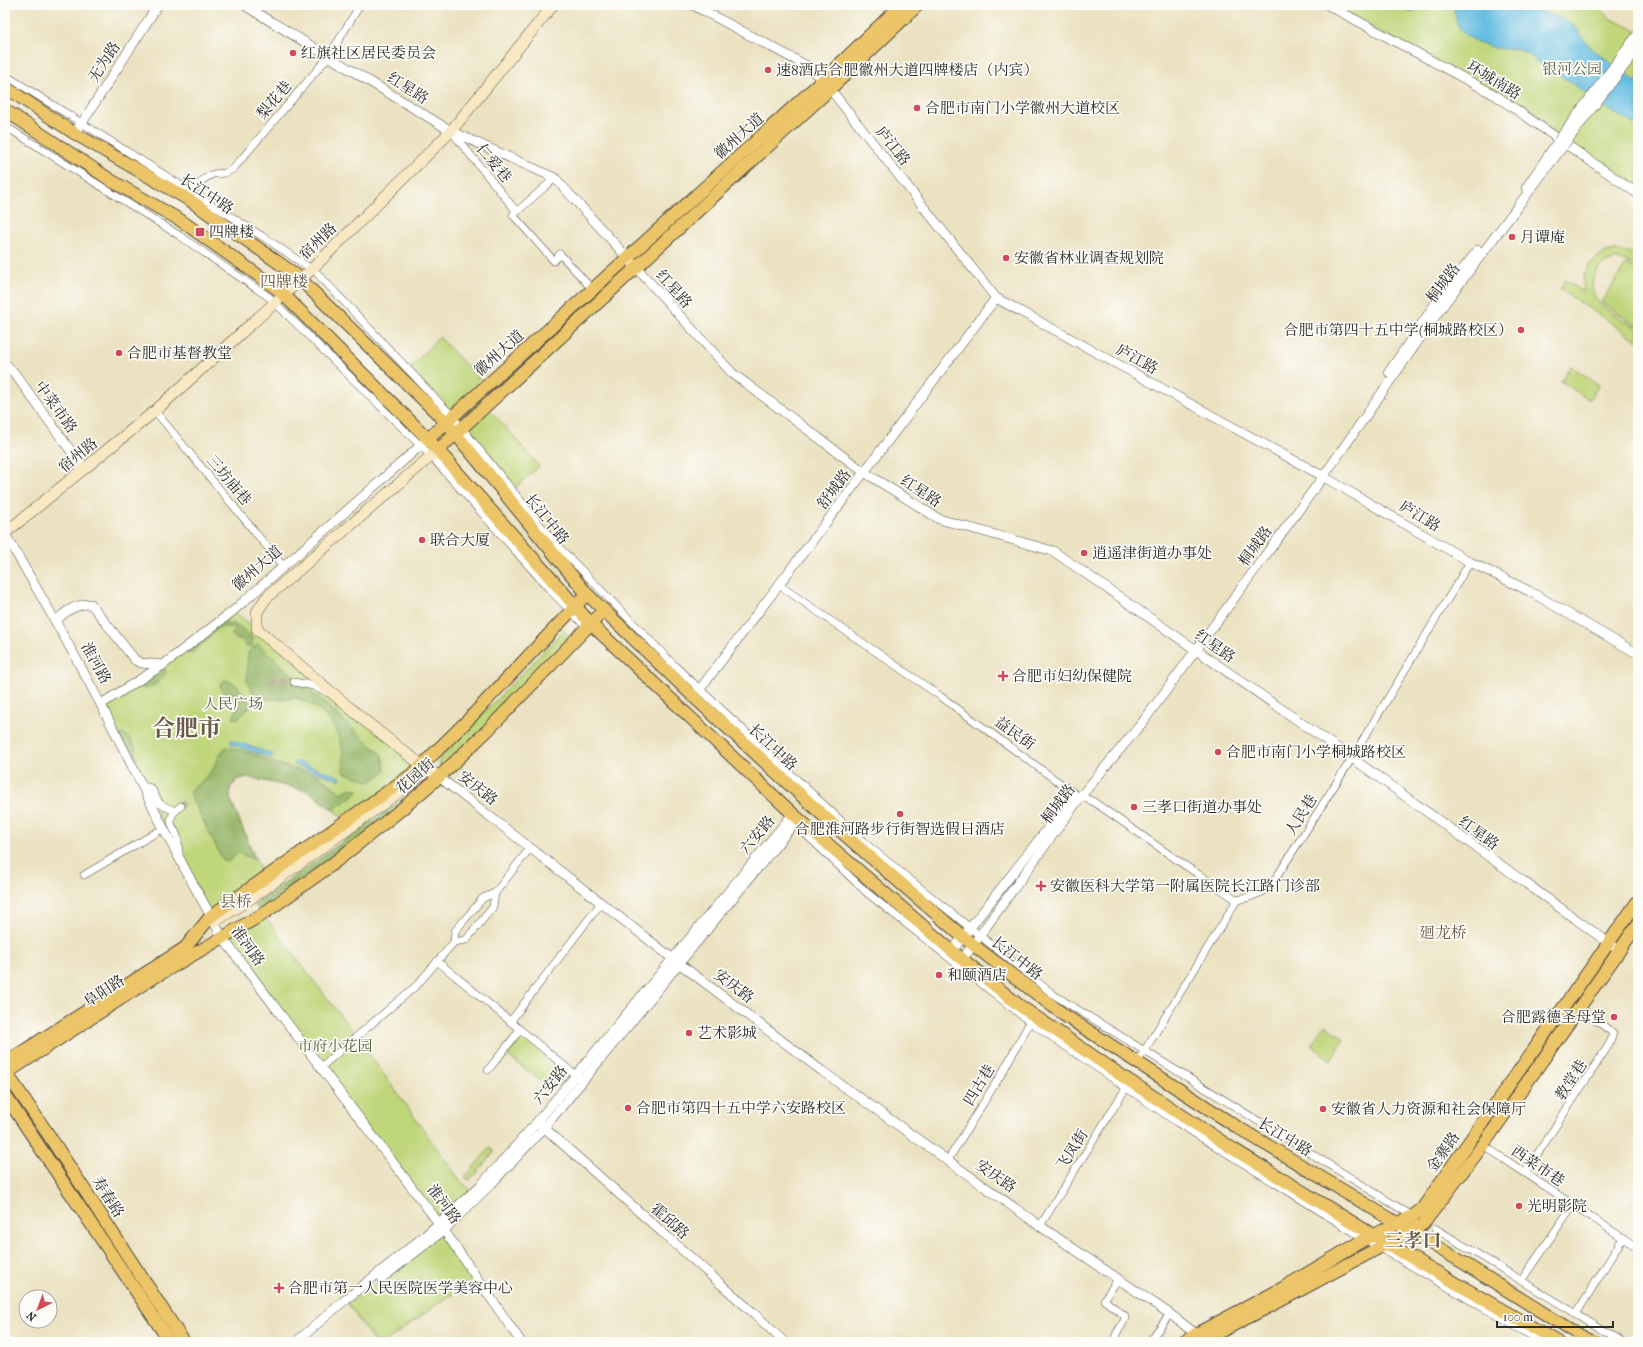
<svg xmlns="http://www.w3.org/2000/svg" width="1643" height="1347" font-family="'IM FELL French Canon','Noto Serif SC',serif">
<rect width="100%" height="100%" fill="#fdfcf7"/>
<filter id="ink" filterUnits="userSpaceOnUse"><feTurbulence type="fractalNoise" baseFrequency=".025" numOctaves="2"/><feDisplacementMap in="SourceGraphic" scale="8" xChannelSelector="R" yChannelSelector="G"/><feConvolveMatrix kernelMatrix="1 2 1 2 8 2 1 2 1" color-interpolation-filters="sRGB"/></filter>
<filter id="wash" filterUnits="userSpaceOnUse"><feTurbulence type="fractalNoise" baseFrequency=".012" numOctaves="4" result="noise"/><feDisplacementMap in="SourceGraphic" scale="16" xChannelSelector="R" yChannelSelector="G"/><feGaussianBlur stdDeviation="0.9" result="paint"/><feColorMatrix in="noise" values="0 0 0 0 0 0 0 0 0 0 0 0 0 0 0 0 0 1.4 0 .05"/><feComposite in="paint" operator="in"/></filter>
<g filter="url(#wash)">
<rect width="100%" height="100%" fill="#ebe2c1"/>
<g fill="#c0d67a" stroke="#768052">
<polygon points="1332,5 1596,5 1609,18 1638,31 1638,191 1546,127"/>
<path d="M 1609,251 C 1619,250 1629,251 1638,257 L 1638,269 C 1633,265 1628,261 1622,260 C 1600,257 1584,282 1597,300 C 1605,311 1627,321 1638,329 L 1638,341 L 1560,289 L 1565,280 L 1583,292 C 1581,273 1590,258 1609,251 Z"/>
<polygon points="1627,263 1638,271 1638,327 1601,302"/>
<polygon points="439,337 486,386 453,417 409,369"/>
<polygon points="1571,366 1599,385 1589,400 1561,381"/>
<polygon points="486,405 539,466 512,491 461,429"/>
<polygon points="233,611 257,629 422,766 347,821 309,791 247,777 237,780 230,788 230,798 264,879 211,916 101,704"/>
<polygon points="564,630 572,639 447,766 442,766 439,764 440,758"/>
<polygon points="263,914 357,1037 461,1182 472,1191 439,1223 222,937"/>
<polygon points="1325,1025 1344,1038 1331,1060 1311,1045"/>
<polygon points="523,1036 565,1071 550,1088 507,1055"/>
<polygon points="490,1148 494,1152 475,1175 474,1174 469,1180 465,1177"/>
<polygon points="444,1230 480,1282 447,1297 385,1342 374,1342 348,1304"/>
</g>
<g fill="#98b76a" stroke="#62714a">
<path d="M 219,622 C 235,621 242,628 252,638 L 252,646 L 245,646 L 242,639 L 236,639 L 233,636 L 232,633 L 236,629 L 233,627 C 214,626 219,628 207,640 C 202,644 197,648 192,652 L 187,652 Z"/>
<path d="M 258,644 L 382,755 L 385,771 L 371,782 L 343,772 C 348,741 327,704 294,698 C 291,698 286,699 282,699 C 273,699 266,699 258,703 L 247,681 L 248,652 Z"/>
<path d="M 165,669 L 166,673 C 161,680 153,688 144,689 L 141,687 L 160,671 Z"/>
<path d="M 224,680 C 240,682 242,694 251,705 L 239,718 L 233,719 L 238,705 L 235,698 L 237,694 L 234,693 L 230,696 L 226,692 L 223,693 L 220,685 Z"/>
<path d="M 124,734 C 133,739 137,750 137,760 L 134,764 L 118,735 Z"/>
<path d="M 227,747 L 251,753 L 277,764 L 318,775 L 341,793 L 351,788 L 359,791 L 333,810 L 309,791 L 247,777 L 237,780 L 230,788 L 230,798 L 255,860 L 239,853 L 228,862 L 223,860 L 194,803 L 189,791 C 197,785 205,779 211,771 C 218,764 218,752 227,747 Z"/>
<polygon points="413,792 419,797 259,910 254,905 257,902"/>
</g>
<g fill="#65bde2" stroke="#487486">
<polygon points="1390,5 1421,5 1414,12"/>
<polygon points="1453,5 1519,5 1560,18 1574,26 1590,47 1638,83 1638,126 1611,111 1570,82 1537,62 1530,55 1516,48 1506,49 1495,48 1475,41 1461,31 1457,23"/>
<polygon points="231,740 273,754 271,758 231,744"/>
<polygon points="295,761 341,777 340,780 294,765"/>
</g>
</g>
<g filter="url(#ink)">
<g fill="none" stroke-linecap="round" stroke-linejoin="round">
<g stroke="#c5bda3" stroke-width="7" stroke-dasharray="7 3.5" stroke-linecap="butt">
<polyline points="269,682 294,682"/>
<polyline points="181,806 190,800"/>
</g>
<defs>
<g id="minor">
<polyline points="5,75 262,236 317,273 453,417 554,542 675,666 865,843 903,874 1054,995 1414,1217"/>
<polyline points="5,126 180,236 270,298 431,456 552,592 586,627"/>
<polyline points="451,131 517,212"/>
<polyline points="555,178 513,215 554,261 560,254 593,290"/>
<polyline points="191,191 204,179 213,174 225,173 233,169 329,56 360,5"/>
<polyline points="155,411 283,566"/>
<polyline points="779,585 940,696 1075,794 1094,802 1180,862 1237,900"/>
<polyline points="294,682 313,686 328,693"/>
<polyline points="142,786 151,788 160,804 175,811"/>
<polyline points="791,820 866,892 1030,1022 1178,1123 1365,1239 1542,1342"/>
<path d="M 179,853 C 178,848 179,845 178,840 C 176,826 161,822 181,806"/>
<polyline points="84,875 164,828"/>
<polyline points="454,942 455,931 483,898 495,893"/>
<polyline points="437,961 579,1078"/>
<polyline points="510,1022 601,903"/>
<polyline points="1137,1063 1237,900 1250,897 1269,889 1352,758 1470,562"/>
<polyline points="321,1067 417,985 454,942 466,940 493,907 495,893 530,848"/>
<polyline points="488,1070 520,1030"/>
<polyline points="1483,1145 1638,1248"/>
<polyline points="948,1160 1002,1073 1030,1022"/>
<polyline points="1525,1173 1610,1043 1613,1033 1580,1008"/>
<polyline points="1040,1226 1126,1088"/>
<polyline points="1436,1229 1623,1342"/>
<path d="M 1118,1279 L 1104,1300 L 1125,1316 C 1125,1325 1116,1330 1115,1338 L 1120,1342"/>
<polyline points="1521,1281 1573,1205"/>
<polyline points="1576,1314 1623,1238"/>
<polyline points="1149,1342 1170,1314"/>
</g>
<g id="tertiary">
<polyline points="244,5 451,131 555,178 732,373 864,472 939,519 1053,551 1352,758 1620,951"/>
<polyline points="693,5 809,67 830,89 996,298 1319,474 1470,562 1529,591 1638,654"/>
<polyline points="1328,5 1495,95 1638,194"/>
<polyline points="74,133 82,123 158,5"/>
<polyline points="1526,188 1558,141"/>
<polyline points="5,363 15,374 84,469"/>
<polyline points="1389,372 1433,307 1478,250"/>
<path d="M 5,534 C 38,590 70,646 100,703 C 137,774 171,847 211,916"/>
<path d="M 56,622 C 63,612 78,603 91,604 L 135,660 L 141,663 L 163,665"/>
<polyline points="694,697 996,298"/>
<polyline points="101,704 163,665 233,611 428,439"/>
<polyline points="439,777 672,958 822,1071 1040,1226 1170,1314 1196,1334"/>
<polyline points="214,922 222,937 444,1230 521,1342"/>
<polyline points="952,951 1073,796"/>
<polyline points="962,960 1081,796 1142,723 1196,650 1323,477 1439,311 1564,145"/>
<polyline points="540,1124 758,1317 784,1342"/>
<polyline points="382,1278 444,1230 492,1183 544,1128 798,819"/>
<polyline points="296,1342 345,1300 427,1234 481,1185 537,1122 793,814"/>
</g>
<g id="secondary">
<path d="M 438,450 L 266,598 L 257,612 L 257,629 C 316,678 376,734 439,777"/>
<polyline points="5,533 155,411 312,269 451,131 553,5"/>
<polyline points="211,916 214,922 256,895 412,783 417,778 422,766"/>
</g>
<g id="primary">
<polyline points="428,439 822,81 901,5"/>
<polyline points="438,450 830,89 918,5"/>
<polyline points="5,1063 185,948 211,916 414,773 466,722 587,594"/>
<polyline points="5,1071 48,1134 184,1342"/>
<polyline points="5,1074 148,981 263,914 330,866 403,808 439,777 487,731 604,610"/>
<polyline points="5,1095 170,1342"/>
<polyline points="1184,1342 1196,1334 1283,1288 1365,1239 1413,1216 1422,1209 1638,901"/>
<polyline points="1200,1342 1280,1301 1423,1224 1483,1145 1638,924"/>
</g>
<g id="trunk">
<polyline points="5,87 74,133 191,201 296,275 446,422 587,594 694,697 838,829 963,937 1064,1015 1237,1127 1462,1262 1569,1329 1595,1342"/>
<polyline points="5,110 112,181 180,220 279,290 428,439 591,624 793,814 952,951 1020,1006 1122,1076 1233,1149 1386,1243 1558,1342"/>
</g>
</defs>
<use href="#minor" stroke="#484642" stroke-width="8"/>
<use href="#tertiary" stroke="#484642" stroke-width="10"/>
<use href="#secondary" stroke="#484642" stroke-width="12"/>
<use href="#primary" stroke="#484642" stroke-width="14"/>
<use href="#trunk" stroke="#484642" stroke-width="14"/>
<use href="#minor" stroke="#fff" stroke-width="7"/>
<use href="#tertiary" stroke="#fff" stroke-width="9"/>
<use href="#secondary" stroke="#f8e8c3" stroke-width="11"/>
<use href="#primary" stroke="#edc569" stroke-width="12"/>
<use href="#trunk" stroke="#edc569" stroke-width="12"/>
<defs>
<g id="tertiary-bridge">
<polyline points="1558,141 1638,34"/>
<polyline points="1564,145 1638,48"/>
</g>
</defs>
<use href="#tertiary-bridge" stroke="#484642" stroke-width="10" stroke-linecap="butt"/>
<use href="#tertiary-bridge" stroke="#fff" stroke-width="9"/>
</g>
</g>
<g fill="#d1495b" stroke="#fdfcf7" stroke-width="1.5">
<circle cx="293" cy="53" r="4"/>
<circle cx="768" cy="70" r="4"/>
<circle cx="917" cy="108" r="4"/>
<rect x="195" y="227" width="10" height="10" rx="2"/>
<circle cx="1512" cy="237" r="4"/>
<circle cx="1006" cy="258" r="4"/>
<circle cx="1521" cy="330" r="4"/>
<circle cx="119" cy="353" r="4"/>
<circle cx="422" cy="540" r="4"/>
<circle cx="1084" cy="553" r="4"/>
<path d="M1001 670h4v4h4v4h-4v4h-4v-4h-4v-4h4z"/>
<circle cx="1218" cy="752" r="4"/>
<circle cx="1134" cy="807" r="4"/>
<circle cx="900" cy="814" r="4"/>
<path d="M1039 880h4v4h4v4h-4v4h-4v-4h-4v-4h4z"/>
<circle cx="939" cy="975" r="4"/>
<circle cx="1614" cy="1017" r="4"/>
<circle cx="689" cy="1033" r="4"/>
<circle cx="628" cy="1108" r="4"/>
<circle cx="1323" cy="1109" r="4"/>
<circle cx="1519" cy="1206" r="4"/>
<path d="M277 1282h4v4h4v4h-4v4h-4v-4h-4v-4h4z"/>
</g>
<g text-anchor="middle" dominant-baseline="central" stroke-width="3.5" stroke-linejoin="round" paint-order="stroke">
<g font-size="15" fill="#2b2b2b" stroke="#fdfcf7" text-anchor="start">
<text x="301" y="53">红旗社区居民委员会</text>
<text x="776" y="70">速8酒店合肥徽州大道四牌楼店（内宾）</text>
<text x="925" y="108">合肥市南门小学徽州大道校区</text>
<text x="209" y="232">四牌楼</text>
<text x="1520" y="237">月谭庵</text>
<text x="1014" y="258">安徽省林业调查规划院</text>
<text x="1513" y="330" text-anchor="end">合肥市第四十五中学(桐城路校区）</text>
<text x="127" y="353">合肥市基督教堂</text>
<text x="430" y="540">联合大厦</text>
<text x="1092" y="553">逍遥津街道办事处</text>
<text x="1012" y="676">合肥市妇幼保健院</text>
<text x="1226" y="752">合肥市南门小学桐城路校区</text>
<text x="1142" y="807">三孝口街道办事处</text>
<text x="900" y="829" text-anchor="middle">合肥淮河路步行街智选假日酒店</text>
<text x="1050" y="886">安徽医科大学第一附属医院长江路门诊部</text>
<text x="947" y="975">和颐酒店</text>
<text x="1606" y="1017" text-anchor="end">合肥露德圣母堂</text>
<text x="697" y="1033">艺术影城</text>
<text x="636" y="1108">合肥市第四十五中学六安路校区</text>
<text x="1331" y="1109">安徽省人力资源和社会保障厅</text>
<text x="1527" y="1206">光明影院</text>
<text x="288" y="1288">合肥市第一人民医院医学美容中心</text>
</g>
<g font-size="15" fill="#2b2b2b" stroke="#fdfcf7">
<text transform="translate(104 62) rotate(-57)">无为路</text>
<text transform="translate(1494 80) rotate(31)">环城南路</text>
<text transform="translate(408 88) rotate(32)">红星路</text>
<text transform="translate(274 100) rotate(-50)">梨花巷</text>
<text transform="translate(739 136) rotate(-42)">徽州大道</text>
<text transform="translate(893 146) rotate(51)">庐江路</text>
<text transform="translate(494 163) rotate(50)">仁爱巷</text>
<text transform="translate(207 194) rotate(33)">长江中路</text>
<text transform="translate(318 241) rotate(-44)">宿州路</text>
<text transform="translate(1443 283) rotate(-53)">桐城路</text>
<text transform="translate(674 289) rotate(48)">红星路</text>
<text transform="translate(499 353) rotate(-42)">徽州大道</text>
<text transform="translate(1137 359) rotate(29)">庐江路</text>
<text transform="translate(56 407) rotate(54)">中菜市路</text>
<text transform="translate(78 455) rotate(-39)">宿州路</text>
<text transform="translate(229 480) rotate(50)">三坊庙巷</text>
<text transform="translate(834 489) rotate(-53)">舒城路</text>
<text transform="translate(921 491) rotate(33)">红星路</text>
<text transform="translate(1420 516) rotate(31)">庐江路</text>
<text transform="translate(547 519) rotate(51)">长江中路</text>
<text transform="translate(1255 546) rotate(-54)">桐城路</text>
<text transform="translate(257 568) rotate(-41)">徽州大道</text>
<text transform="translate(1215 646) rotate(35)">红星路</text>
<text transform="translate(96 663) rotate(61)">淮河路</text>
<text transform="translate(1015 733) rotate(36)">益民街</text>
<text transform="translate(773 747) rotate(43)">长江中路</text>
<text transform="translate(415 776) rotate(-42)">花园街</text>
<text transform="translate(478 788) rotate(38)">安庆路</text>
<text transform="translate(1058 804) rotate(-53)">桐城路</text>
<text transform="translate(1301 815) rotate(-58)">人民巷</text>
<text transform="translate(1479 833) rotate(36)">红星路</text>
<text transform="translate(757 835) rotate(-50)">六安路</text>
<text transform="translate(248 946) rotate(54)">淮河路</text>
<text transform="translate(1017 958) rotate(38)">长江中路</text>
<text transform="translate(734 986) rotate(37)">安庆路</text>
<text transform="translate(104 991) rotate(-33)">阜阳路</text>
<text transform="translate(1571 1080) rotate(-57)">教堂巷</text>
<text transform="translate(550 1085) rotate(-51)">六安路</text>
<text transform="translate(979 1085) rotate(-59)">四古巷</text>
<text transform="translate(1285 1137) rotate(31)">长江中路</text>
<text transform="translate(1072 1150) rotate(-58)">飞凤街</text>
<text transform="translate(1443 1152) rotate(-55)">金寨路</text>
<text transform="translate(1538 1166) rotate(34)">西菜市巷</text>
<text transform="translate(996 1176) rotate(35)">安庆路</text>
<text transform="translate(108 1197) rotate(57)">寿春路</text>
<text transform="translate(444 1204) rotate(53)">淮河路</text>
<text transform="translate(670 1221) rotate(42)">霍邱路</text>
</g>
<g font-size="15" fill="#585e43" stroke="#fdfcf7">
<text x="1572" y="69">银河公园</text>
<text x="233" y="704">人民广场</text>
<text x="335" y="1046">市府小花园</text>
</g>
<g font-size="16" fill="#6c5a48" stroke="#fdfcf7">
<text x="284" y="281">四牌楼</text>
<text x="236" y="901">县桥</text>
<text x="1443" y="932">廻龙桥</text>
</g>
<g font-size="19" font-weight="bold" fill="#6c5a48" stroke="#fdfcf7">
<text x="1413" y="1241">三孝口</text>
</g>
<g font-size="23" font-weight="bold" fill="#6c5a48" stroke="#fdfcf7">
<text x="187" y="728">合肥市</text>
</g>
</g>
<rect width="1643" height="1347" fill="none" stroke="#fdfcf7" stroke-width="20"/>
<g transform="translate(38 1309) rotate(222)"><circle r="19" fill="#fdfcf7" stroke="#a9a8a5"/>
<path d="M0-3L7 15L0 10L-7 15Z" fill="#d1495b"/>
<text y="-6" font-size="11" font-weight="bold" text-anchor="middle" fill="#2b2b2b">N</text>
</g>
<path d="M1497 1321v6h116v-6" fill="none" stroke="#2b2b2b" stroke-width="2"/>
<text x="1503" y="1321" font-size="12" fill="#2b2b2b" stroke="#fdfcf7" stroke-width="3" paint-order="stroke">100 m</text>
</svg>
